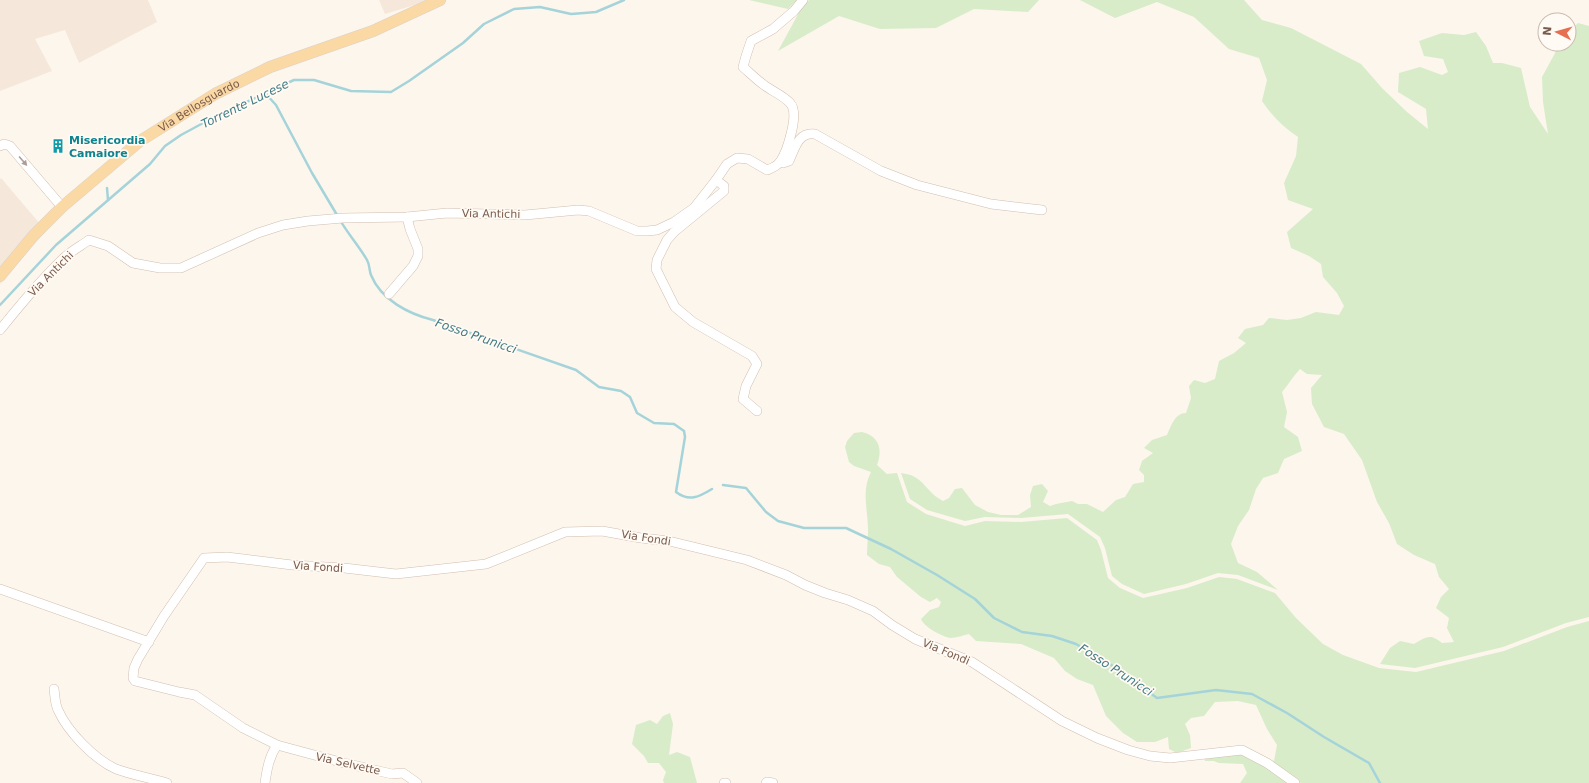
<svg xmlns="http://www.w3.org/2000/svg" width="1589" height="783" font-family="'DejaVu Sans',sans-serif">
<rect width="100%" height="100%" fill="#fdf6ec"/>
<g fill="#f5e8da">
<polygon points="0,0 148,0 157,22 79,63 65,30 35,39 52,71 0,91"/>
<polygon points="379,0 431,0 385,14"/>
<polygon points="1,178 46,231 0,284 0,179"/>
</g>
<g fill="#d8ecc9">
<polygon points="749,0 797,0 788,9"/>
<polygon points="809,0 1039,0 1028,12 974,9 936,28 880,29 839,16 778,51 802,7"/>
<path d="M 1080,0 L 1244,0 L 1262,20 L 1291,28 L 1361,64 L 1382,88 L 1407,112 L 1428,129 L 1426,109 L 1398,92 L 1399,73 L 1420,67 L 1442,75 L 1448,72 L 1443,59 L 1424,56 L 1419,41 L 1442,33 L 1464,35 L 1476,32 L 1486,46 L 1493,63 L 1502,63 L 1521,68 L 1530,107 L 1548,134 L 1543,102 L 1542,77 L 1560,44 L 1569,44 L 1569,31 L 1578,23 L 1589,26 L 1589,617 L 1566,623 L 1503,647 L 1415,668 L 1380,664 L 1390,648 L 1400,641 L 1414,644 C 1426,637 1430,633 1442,643 L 1454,642 L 1447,628 L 1449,618 L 1436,608 L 1441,597 L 1449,589 L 1439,577 L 1435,564 L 1414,555 L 1397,544 L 1389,523 L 1377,502 L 1362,460 L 1344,434 L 1324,427 L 1312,404 L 1311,388 L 1322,375 L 1307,374 L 1300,369 C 1293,376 1289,384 1282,392 L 1287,412 L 1284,427 L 1298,437 L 1302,451 L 1284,459 L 1278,473 L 1263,478 L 1256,489 L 1249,510 L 1238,526 L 1231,544 L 1238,563 L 1257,572 L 1278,590 L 1238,575 L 1218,573 L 1186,584 L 1144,594 L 1122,584 L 1112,576 L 1105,548 L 1100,537 L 1068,514 L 1021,518 L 985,517 L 965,521 L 927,510 L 910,499 L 901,473 C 916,475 920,480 930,491 C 933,495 938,498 943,501 L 949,498 L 955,489 L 962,488 L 975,505 L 988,512 L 1001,515 L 1018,515 L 1031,507 L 1030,495 L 1033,486 L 1042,484 L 1048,491 L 1043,502 L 1050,506 L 1056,504 L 1072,501 L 1078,504 L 1087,504 L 1103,512 L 1116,500 L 1125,497 L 1133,484 L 1144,482 L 1144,475 L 1139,470 L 1142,461 L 1153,453 L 1144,448 L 1152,440 L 1167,435 C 1171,426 1175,413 1186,413 L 1191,398 L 1189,386 L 1194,380 L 1205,383 L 1215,379 L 1219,361 L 1234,353 L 1246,343 L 1238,338 L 1245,329 L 1263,325 L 1269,318 L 1287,320 L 1301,318 L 1316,312 L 1339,315 L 1344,306 L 1337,293 L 1323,277 L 1321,264 L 1309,256 L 1291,248 L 1287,232 L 1313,209 L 1288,200 L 1284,183 L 1296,156 L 1298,137 C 1283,127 1272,116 1262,101 L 1267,80 L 1259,58 L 1229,49 L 1194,17 L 1157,2 L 1115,18 Z"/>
<path d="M 862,432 C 879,436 883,449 877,465 L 887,474 L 897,473 L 907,502 L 926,514 L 965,526 L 985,521 L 1021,522 L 1067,518 L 1097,540 L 1101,550 L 1108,578 L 1120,588 L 1143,598 L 1187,588 L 1219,577 L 1237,579 L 1275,593 L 1296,618 L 1323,644 L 1343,655 L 1379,668 L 1416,672 L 1504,651 L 1567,627 L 1589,621 L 1589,783 L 1240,783 L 1247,773 L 1243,764 L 1219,763 L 1214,761 L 1205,761 L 1203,750 L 1248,749 L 1274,761 L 1277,745 L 1267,729 L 1256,705 L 1238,701 L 1215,702 L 1204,716 L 1191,718 L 1185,724 L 1190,735 L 1191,748 L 1177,753 L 1169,749 L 1168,737 L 1155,742 L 1137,742 L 1123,733 L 1106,716 L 1093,685 L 1077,679 L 1065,671 L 1054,658 L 1021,644 L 976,641 L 969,634 C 964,635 956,638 950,638 C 941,636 924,627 921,619 L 930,610 L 939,607 L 941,602 L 937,598 L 930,602 L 921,597 L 897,577 L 890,567 L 879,564 L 867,555 C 867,547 868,539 868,530 C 868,510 861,491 871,472 L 854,466 L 849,462 L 845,447 L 847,441 L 854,433 Z"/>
<polygon points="670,713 673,724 669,755 677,752 690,757 697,783 664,783 663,780 666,772 659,763 648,763 644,756 632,744 636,725 650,720 657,724 663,716"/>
</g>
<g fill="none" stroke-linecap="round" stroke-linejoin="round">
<g stroke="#a5d3da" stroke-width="2.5">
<polyline points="265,93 276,105 312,173 337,215"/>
<polyline points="107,188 108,200"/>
<path d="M 340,220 C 348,234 359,246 367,260 C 370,265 369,270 371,275 C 381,300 409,314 433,320 L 576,370 L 599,387 L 621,391 L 630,397 L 637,413 L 654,423 L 674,424 L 684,431 L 685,437 L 676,492 C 689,502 699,497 712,489"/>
<polyline points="0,305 56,245 150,164 165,146 181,135 216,116 294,80 314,80 351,91 391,92 409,81 463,43 484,24 514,9 540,7 571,14 584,13 596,12 624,0"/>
<polyline points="723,485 746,488 766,512 778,521 804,528 846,528 891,549 937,575 975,599 994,618 1022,632 1052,636 1076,644 1107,662 1157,698 1216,690 1252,694 1287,713 1324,737 1369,763 1380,783"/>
</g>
<defs>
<g id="minor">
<polyline points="0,146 4,144 10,146 62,207"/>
<path d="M 780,162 L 783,163 L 789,161 C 795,148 798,132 815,134 L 881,171 L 917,185 L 991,204 L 1042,210"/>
<polyline points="716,180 724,186 724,191 674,232 667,240 657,260 656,269 675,307 693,322 752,356 757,364 746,386 743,399 757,411"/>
<polyline points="389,294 413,266 418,256 418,249 410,229 407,217"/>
<path d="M 0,330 C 20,305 42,278 66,256 C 73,250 82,245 89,240 L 108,246 L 133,263 L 160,268 L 181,268 L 258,233 L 283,225 L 308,221 L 343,218 L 407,217 L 447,213 L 525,215 L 578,210 L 589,211 L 637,231 L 647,231 L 657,230 L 674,222 L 694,208 L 716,180 L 727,164 L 737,158 L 748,159 L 767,170 C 772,168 776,167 780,162 C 787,152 800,113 790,103 C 784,96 772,91 764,85 C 757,80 750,73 743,67 L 746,56 L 751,41 L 773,29 L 794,11 L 803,0"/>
<polyline points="0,589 149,642"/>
<path d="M 54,689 C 55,696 55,704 58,710 C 68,732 94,759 116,769 C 132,775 151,778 167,783"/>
<path d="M 265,783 C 267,769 269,757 277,745"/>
<polyline points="417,783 403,773 392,774 344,763 277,745 243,728 195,695 179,692 135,681 133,678 134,668 138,659 164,616 204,558 227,557 292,565 344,568 396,574 486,564 565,532 602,531 641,538 669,541 747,560 786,575 805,585 825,593 848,600 873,611 892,625 915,639 972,662 1062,721 1097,738 1128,750 1150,756 1170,758 1242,750 1267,763 1295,783"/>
<polyline points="724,783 726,783"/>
<polyline points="766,783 767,782 773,783"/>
</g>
<g id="major">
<path id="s1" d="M 0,276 L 33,236 L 62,207 L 140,141 L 215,94 L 270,67 L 373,31 L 440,0"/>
</g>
</defs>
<use href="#minor" stroke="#d1beb0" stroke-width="10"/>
<use href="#major" stroke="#dad1cd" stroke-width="12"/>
<use href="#minor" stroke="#fff" stroke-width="9"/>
<use href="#major" stroke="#fbd9a5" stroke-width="11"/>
</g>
<defs><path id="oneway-solid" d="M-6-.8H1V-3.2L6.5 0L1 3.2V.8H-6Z"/></defs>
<use fill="#af9d94" href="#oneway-solid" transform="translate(23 161) rotate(49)"/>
<defs>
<symbol id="building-bare" viewBox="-9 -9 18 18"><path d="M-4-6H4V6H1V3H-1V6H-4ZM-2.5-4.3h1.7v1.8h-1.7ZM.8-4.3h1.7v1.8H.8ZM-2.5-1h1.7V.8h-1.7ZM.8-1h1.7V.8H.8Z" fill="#0f9aa8" stroke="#fffaf3" stroke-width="2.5" paint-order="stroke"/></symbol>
</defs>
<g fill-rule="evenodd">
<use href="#building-bare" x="48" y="136" width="20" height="20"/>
</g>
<g text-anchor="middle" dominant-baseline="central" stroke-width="3.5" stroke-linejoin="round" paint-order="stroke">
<g font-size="11" fill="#7a5c4d" stroke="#fffaf3">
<text stroke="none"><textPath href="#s1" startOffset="264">Via Bellosguardo</textPath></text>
<text transform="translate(491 214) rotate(1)">Via Antichi</text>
<text transform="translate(51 274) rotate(-45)">Via Antichi</text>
<text transform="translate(646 538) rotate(9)">Via Fondi</text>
<text transform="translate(318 567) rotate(4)">Via Fondi</text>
<text transform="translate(946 652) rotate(23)">Via Fondi</text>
<text transform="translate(348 764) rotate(13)">Via Selvette</text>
</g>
<g font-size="11" font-weight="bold" fill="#0d838f" stroke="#fffaf3" text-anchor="start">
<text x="69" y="140">Misericordia<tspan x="69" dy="13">Camaiore</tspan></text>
</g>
<g font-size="12" font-style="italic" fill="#437c86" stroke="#fffaf3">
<text transform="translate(245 104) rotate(-26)">Torrente Lucese</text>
<text transform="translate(476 336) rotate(19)">Fosso Prunicci</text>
<text transform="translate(1116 670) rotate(33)">Fosso Prunicci</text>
</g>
</g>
<g transform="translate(1557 32) rotate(276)"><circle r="19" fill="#fffaf3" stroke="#cabbb1"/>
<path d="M0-3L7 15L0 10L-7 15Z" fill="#e76f51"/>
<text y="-6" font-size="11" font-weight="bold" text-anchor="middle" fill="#7a5c4d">N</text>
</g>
</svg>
